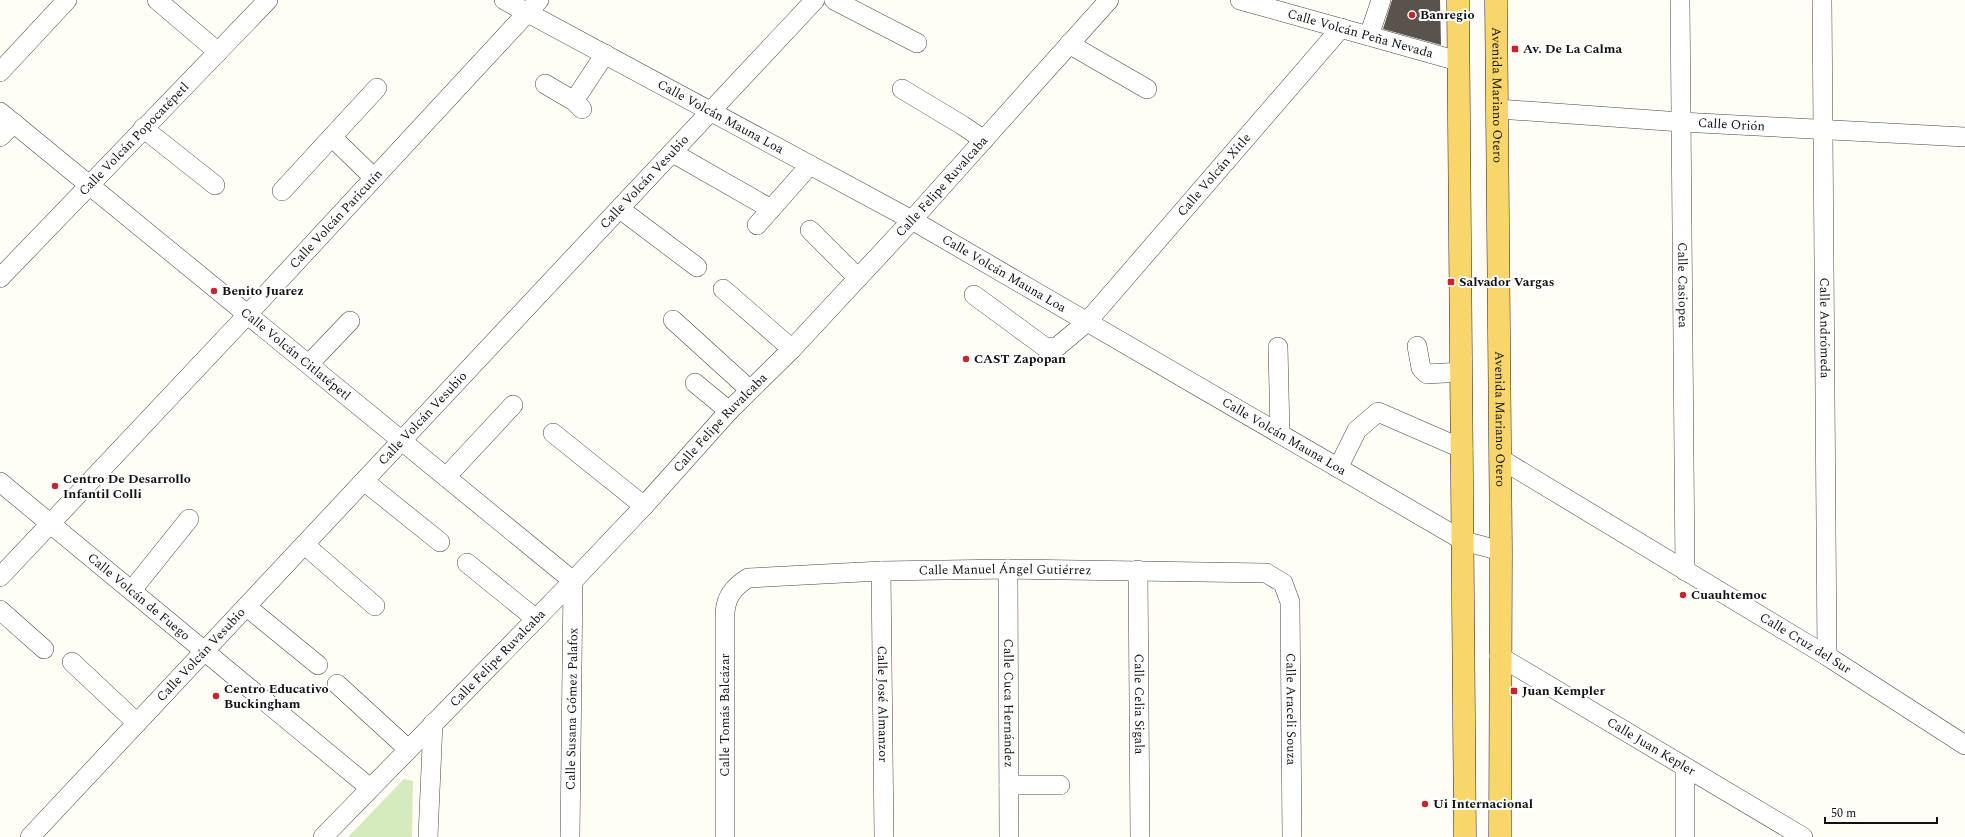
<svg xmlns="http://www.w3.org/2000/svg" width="1965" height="837" font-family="Spectral,serif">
<rect width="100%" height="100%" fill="#fffdf5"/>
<polygon fill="#d5ebbd" points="404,779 413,781 412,837 348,837"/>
<polygon fill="#5a524d" points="1392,0 1440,0 1441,45 1383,29"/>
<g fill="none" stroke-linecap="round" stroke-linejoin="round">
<defs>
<g id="minor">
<polyline points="157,0 218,52"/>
<path id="s1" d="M 504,0 L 912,220 L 1464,541 L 1501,551"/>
<polyline points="834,0 917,43"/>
<path id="s2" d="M 1240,0 L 1458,61"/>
<path id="s3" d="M 1680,0 L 1685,571"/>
<path id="s4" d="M 1822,0 L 1827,656"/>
<polyline points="1369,36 1381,0"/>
<polyline points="1069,44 1147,89"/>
<polyline points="0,72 67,0"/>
<polyline points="545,84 574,101 582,109"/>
<polyline points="902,89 962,125 984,140"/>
<polyline points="574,101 605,54"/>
<path id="s5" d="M 1498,109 L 1681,122 L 1965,137"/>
<path id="s6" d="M 0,112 L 573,581 L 570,837"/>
<polyline points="143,128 215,185"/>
<polyline points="0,137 14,123"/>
<polyline points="332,137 374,178"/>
<polyline points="673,153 771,209"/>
<polyline points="282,191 377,88"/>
<polyline points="620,209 697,267"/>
<polyline points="757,225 810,165"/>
<polyline points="810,230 858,278"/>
<path id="s7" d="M 0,278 L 268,0"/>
<polyline points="723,289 792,349"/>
<path id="s8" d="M 974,295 L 1046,348 L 1057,347 L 1087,322 L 1341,28"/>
<polyline points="673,320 750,390"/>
<polyline points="1417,346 1421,368 1427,374 1462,372"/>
<polyline points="1278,347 1280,434"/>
<polyline points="309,364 350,321"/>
<polyline points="695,383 729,411"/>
<polyline points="553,433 644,506"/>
<path id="s9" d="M 1499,458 L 1827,656 L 1965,745"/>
<polyline points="1338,468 1357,430 1378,412 1463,449"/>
<polyline points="446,477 513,405"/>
<polyline points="364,481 440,542"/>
<path id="s10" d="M 0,482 L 370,788"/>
<polyline points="305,545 375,606"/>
<polyline points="467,563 536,619"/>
<path id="s11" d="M 1008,569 L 1009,837"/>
<path id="s12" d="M 1138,570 L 1140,837"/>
<path id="s13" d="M 881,571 L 884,837"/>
<path id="s14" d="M 0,577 L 248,314 L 539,0"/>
<polyline points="132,590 189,519"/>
<polyline points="247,607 318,665"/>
<polyline points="0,610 44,649"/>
<path id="s15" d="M 1499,656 L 1803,837"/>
<polyline points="72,662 137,723"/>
<polyline points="337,684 408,749"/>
<polyline points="1685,767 1685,837"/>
<polyline points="1009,785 1060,785"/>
<path id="s16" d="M 30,837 L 815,0"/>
<path id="s17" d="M 323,837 L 573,581 L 644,506 L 729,411 L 792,349 L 912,220 L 1109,0"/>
<polyline points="428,837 433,723"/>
<path id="s18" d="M 725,837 L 725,613 C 726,596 734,587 748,578 L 881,571 L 1008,569 L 1266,573 L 1283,583 L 1290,602 L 1292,837"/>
</g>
<g id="major">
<polyline points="1458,0 1465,837"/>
<path id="s19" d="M 1496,0 L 1501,551 L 1500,837"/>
</g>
</defs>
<use href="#minor" stroke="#444" stroke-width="20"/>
<use href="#major" stroke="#222" stroke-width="23"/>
<use href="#minor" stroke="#fff" stroke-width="19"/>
<use href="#major" stroke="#f9d66b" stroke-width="22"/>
</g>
<g fill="#c4262e" stroke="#fff" stroke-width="1.5">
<circle cx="1412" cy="15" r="4"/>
<rect x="1511" y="45" width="8" height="8" rx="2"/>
<rect x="1447" y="278" width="8" height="8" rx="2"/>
<circle cx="214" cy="291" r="4"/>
<circle cx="966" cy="359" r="4"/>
<circle cx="55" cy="486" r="4"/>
<circle cx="1683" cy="595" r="4"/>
<rect x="1510" y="687" width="8" height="8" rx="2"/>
<circle cx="216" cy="696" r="4"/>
<circle cx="1425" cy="804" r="4"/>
</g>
<g text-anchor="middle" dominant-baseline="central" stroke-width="4" stroke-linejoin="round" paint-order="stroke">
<g font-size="13" font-weight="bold" fill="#111" stroke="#fff" text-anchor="start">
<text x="1420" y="15">Banregio</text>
<text x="1523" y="49">Av. De La Calma</text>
<text x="1459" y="282">Salvador Vargas</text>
<text x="222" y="291">Benito Juarez</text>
<text x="974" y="359">CAST Zapopan</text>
<text x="63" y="479">Centro De Desarrollo<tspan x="63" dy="15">Infantil Colli</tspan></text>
<text x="1691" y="595">Cuauhtemoc</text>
<text x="224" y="689">Centro Educativo<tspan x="224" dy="15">Buckingham</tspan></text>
<text x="1522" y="691">Juan Kempler</text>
<text x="1433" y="804">Ui Internacional</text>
</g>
<g font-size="13" fill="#111" stroke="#fff">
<text stroke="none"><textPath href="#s2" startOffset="125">Calle Volcán Peña Nevada</textPath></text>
<text stroke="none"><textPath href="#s19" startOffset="95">Avenida Mariano Otero</textPath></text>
<text stroke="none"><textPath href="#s1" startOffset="246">Calle Volcán Mauna Loa</textPath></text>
<text stroke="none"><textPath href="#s5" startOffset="234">Calle Orión</textPath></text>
<text stroke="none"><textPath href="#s7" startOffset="193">Calle Volcán Popocatépetl</textPath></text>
<text stroke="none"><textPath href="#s8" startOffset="334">Calle Volcán Xitle</textPath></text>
<text stroke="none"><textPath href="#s16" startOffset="898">Calle Volcán Vesubio</textPath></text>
<text stroke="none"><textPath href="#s17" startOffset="898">Calle Felipe Ruvalcaba</textPath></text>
<text stroke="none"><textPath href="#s14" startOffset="491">Calle Volcán Paricutín</textPath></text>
<text stroke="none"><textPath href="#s1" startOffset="570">Calle Volcán Mauna Loa</textPath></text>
<text stroke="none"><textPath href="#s3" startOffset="285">Calle Casiopea</textPath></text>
<text stroke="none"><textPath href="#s4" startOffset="328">Calle Andrómeda</textPath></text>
<text stroke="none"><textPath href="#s6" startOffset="382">Calle Volcán Citlatépetl</textPath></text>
<text stroke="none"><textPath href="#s19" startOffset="419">Avenida Mariano Otero</textPath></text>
<text stroke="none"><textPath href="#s16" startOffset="574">Calle Volcán Vesubio</textPath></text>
<text stroke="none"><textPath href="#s17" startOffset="574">Calle Felipe Ruvalcaba</textPath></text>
<text stroke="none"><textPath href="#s1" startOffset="894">Calle Volcán Mauna Loa</textPath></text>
<text stroke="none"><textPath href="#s18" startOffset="525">Calle Manuel Ángel Gutiérrez</textPath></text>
<text stroke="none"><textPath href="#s10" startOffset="180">Calle Volcán de Fuego</textPath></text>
<text stroke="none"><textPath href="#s9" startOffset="358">Calle Cruz del Sur</textPath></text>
<text stroke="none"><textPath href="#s16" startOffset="250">Calle Volcán Vesubio</textPath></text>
<text stroke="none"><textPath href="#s17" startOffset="250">Calle Felipe Ruvalcaba</textPath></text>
<text stroke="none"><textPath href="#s11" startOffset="134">Calle Cuca Hernández</textPath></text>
<text stroke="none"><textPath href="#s13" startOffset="133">Calle José Almanzor</textPath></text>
<text stroke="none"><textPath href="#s12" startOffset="134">Calle Celia Sigala</textPath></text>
<text transform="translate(572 709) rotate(-89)">Calle Susana Gómez Palafox</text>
<text stroke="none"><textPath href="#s18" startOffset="933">Calle Araceli Souza</textPath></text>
<text transform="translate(725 715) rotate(-90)">Calle Tomás Balcázar</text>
<text stroke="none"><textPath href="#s15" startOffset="177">Calle Juan Kepler</textPath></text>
</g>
</g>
<path d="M1825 817v6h112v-6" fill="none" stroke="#111111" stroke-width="2"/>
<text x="1831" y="817" font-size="12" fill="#111111" stroke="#ffffff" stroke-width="3" paint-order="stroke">50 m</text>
</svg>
